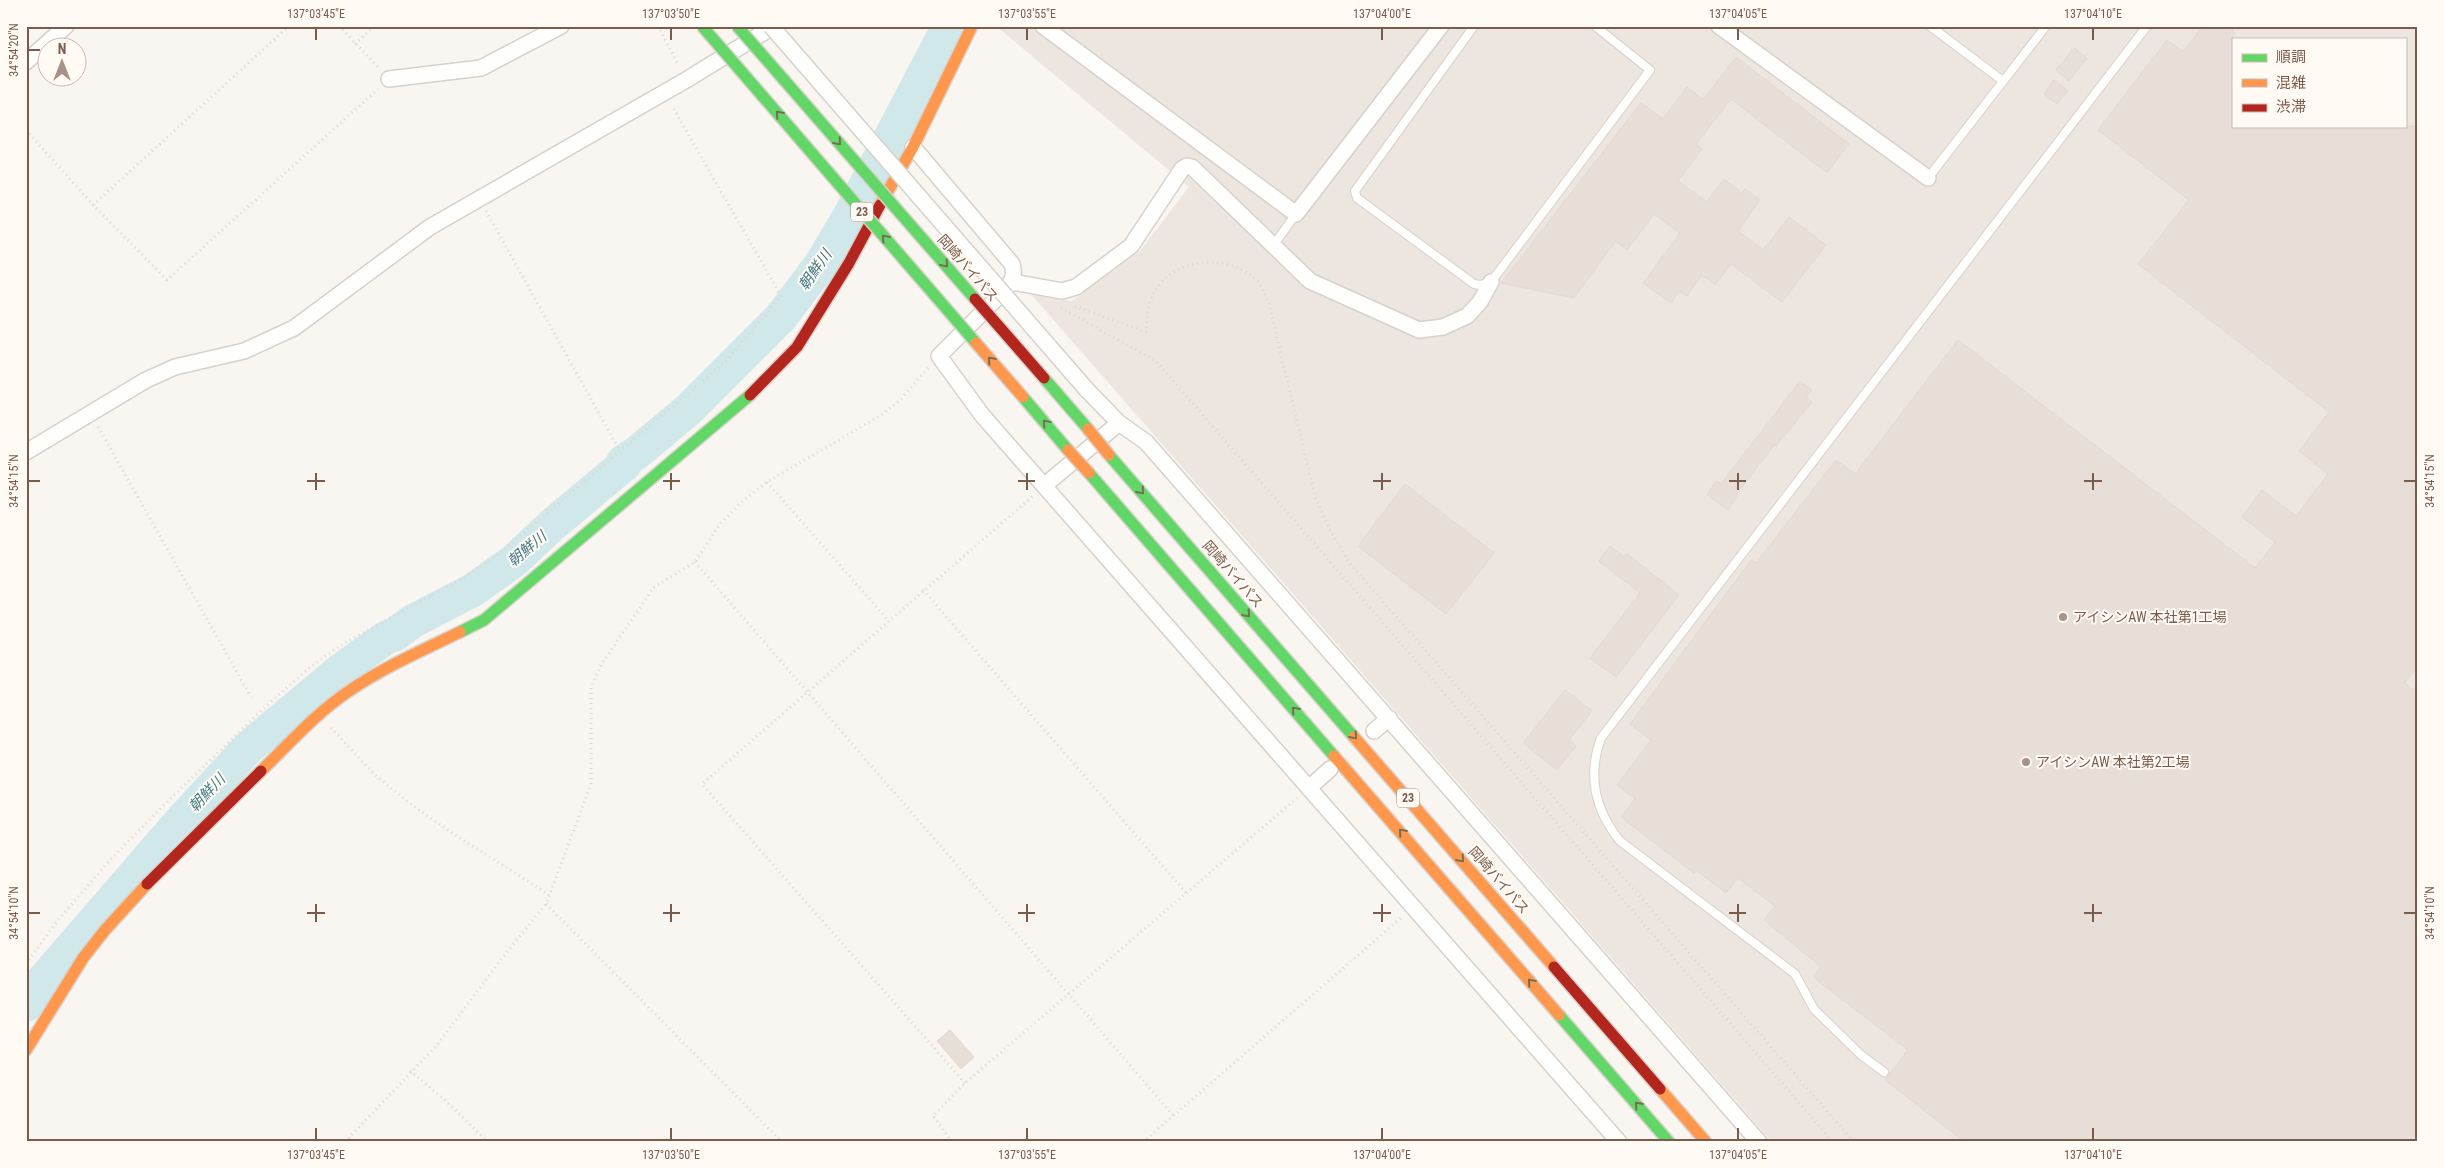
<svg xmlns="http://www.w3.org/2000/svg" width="2444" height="1168" font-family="'Roboto Condensed','Noto Sans JP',sans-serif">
<rect width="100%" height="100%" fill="#f9f5f0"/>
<path fill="#ede5e0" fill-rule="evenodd" d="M 996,26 L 2418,26 L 2418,1142 L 1772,1142 L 1030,293 L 1072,301 L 1140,251 L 1189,187 ZM 2233,39 L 2405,39 L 2405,126 L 2233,126 Z"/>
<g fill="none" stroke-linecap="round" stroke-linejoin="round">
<polyline stroke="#d0e8ea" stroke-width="34" points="26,1005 45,978 179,823 249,747 342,669 387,637 394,635 413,621 473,590 515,560 552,525 625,464 623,462 639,451 688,410 781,317 821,264 849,217 949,26"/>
</g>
<g fill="#e6ded7" stroke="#e2d8d2">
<polygon points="2203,26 2233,26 2233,126 2418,126 2418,666 2405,683 2418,693 2418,1142 1965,1142 1885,1080 1908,1050 1813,977 1821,967 1764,920 1775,906 1738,878 1726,893 1696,870 1694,873 1621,817 1635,799 1617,785 1651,740 1630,724 1751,560 1756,563 1836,460 1855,474 1958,340 2255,568 2275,542 2242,517 2262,490 2296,516 2328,474 2299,451 2329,412 2138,264 2189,200 2098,130 2167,40 2183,52"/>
<polygon points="2074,48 2087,58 2069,81 2056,70"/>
<polygon points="1736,57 1849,144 1827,173 1731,99 1696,144 1702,149 1678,181 1707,202 1724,179 1742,193 1745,189 1760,200 1738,231 1763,250 1789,217 1826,245 1782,302 1731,264 1715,285 1702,275 1687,296 1679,291 1671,303 1643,283 1680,233 1654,214 1627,250 1616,241 1574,298 1501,283 1641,103 1663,119 1687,87 1703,100"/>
<polygon points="2054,80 2068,91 2057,104 2044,94"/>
<polygon points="1800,381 1812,390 1806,397 1812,402 1776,446 1774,445 1736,495 1737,496 1728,510 1707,495 1716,481 1721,484"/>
<polygon points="1405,484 1494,553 1446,614 1358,546"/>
<polygon points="1610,546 1624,557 1627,554 1679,595 1616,677 1590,658 1640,593 1599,561"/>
<polygon points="1565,690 1592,711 1569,740 1576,746 1557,770 1523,743"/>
<polygon points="950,1030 974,1057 961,1069 937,1041"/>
</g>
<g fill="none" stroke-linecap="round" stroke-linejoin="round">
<defs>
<g id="lane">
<polyline points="1474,26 1355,191 1357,198 1474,284 1480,285 1491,282 1650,70 1595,26"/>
<polyline points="1930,26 2003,81"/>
<polyline points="1928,178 2046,26"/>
<polyline points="1273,246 1296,214"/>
<path d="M 1884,1072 L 1861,1055 L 1814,1009 L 1795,974 L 1620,841 C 1595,810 1587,776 1601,738 L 2147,26"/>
</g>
<g id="street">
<polyline points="1043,26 1296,214 1441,26"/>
<polyline points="1719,26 1928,178"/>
<polyline points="26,62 66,26"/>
<polyline points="389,79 481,68 561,26"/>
<path d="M 913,147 L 1012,264 C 1015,274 1013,280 1007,288 L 939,356 L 982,415 L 1619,1142"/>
<polyline points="1012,282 1062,291 1076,287 1131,246 1182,169 1187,166 1192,167 1310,281 1419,330 1443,327 1467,316 1480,302 1491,282"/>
<polyline points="1087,390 1119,423"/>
<polyline points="26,452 146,380 175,367 244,351 294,328 430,227 686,80 774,26"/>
<polyline points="1045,485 1119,423 1146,442 1759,1142"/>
<polyline points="1374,731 1389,718"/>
<polyline points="1309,788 1330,769"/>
</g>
<g id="fast">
<polyline points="1044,378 1088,429"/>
<polyline points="1023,397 1068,450"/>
<polyline points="1109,455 1354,737"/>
<polyline points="1089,473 1334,756"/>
<polyline points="460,632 484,620 750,395"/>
<polyline points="1559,1015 1669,1142"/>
</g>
<g id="slow">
<polyline points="880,205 913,147 972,26"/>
<polyline points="1354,737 1554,967"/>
<polyline points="1334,756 1559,1015"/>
<path d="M 261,771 C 289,744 316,713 349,691 C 384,667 423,650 460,632"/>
<polyline points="26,1050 83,958 105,930 147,884"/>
<polyline points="1660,1089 1706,1142"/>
</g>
<g id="jam">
<polyline points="750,395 797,347 849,263 880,205"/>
<polyline points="147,884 261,771"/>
<polyline points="1554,967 1660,1089"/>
</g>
</defs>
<use href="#lane" stroke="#d7d1cb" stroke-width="10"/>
<use href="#street" stroke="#d7d1cb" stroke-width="18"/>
<use href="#fast" stroke="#d9d2cb" stroke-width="14"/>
<use href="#slow" stroke="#d9d2cb" stroke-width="14"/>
<use href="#jam" stroke="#d9d2cb" stroke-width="14"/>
<g stroke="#dcd5d0" stroke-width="3" stroke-dasharray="1 4" stroke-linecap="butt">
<polyline points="339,26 378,67"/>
<polyline points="658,26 679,66"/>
<polyline points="355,44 374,26"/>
<polyline points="26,130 93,205 167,280 378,89"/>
<polyline points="93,205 289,26"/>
<polyline points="486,211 620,451"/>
<path d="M 1075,306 L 1146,332 C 1147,315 1148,298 1159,285 C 1182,257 1228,255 1254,278 C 1262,284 1265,295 1269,304 L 1315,497 L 1331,532 L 1351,565 L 1854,1142"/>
<polyline points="1061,308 1156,361 1833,1142"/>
<polyline points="98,427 251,697"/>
<polyline points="767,482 888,620"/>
<polyline points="695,562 1173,1115"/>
<polyline points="923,590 1186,893"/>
<path d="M 331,728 C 347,744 362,763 379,778 C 430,823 492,857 549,895"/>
<polyline points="546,904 782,1142"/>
<polyline points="26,964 58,920 111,859 164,805 263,709 308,669 341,645 465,577 505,549 727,360 781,296 672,106"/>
<polyline points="410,1071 445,1100 488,1142"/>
<polyline points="965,1083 702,784 1033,496"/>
<polyline points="345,1142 437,1045 503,957 546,904 591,784 591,688 601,665 653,588 695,562 720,524 744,500 767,482 880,416 899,401 928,368"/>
<polyline points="952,1142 933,1116 965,1083 1297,798"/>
<polyline points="1143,1142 1401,918"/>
</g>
<use href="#lane" stroke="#fefefd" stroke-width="8"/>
<use href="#street" stroke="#fefefd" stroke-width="15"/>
<use href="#fast" stroke="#63d668" stroke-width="11"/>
<use href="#slow" stroke="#ff974d" stroke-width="11"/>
<use href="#jam" stroke="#b3261e" stroke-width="11"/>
<defs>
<polyline id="street-bridge" points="771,26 1087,390"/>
<g id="fast-bridge">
<polyline points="702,26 976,343"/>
<polyline points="737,26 975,299"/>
</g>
<g id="slow-bridge">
<polyline points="976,343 1023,397"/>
<polyline points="1088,429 1109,455"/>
<polyline points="1068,450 1089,473"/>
</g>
<polyline id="jam-bridge" points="975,299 1044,378"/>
</defs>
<use href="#street-bridge" stroke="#d7d1cb" stroke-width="18" stroke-linecap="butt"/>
<use href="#fast-bridge" stroke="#dad1cc" stroke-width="14" stroke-linecap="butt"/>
<use href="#slow-bridge" stroke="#dad1cc" stroke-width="14" stroke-linecap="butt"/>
<use href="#jam-bridge" stroke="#dad1cc" stroke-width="14" stroke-linecap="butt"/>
<use href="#street-bridge" stroke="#fefefd" stroke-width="15"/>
<use href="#fast-bridge" stroke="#63d668" stroke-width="11"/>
<use href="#slow-bridge" stroke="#ff974d" stroke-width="11"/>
<use href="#jam-bridge" stroke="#b3261e" stroke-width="11"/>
</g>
<defs><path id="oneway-chevron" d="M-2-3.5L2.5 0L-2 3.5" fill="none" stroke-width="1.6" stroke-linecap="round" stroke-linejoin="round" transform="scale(1.25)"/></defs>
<g stroke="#776e51">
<use href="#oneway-chevron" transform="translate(779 114) rotate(-131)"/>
<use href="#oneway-chevron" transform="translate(838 142) rotate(49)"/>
<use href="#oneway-chevron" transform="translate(885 238) rotate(-131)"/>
<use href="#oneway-chevron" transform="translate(945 264) rotate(49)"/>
<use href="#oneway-chevron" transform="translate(991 360) rotate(-131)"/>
<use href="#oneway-chevron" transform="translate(1046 423) rotate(-130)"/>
<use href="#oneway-chevron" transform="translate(1141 491) rotate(49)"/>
<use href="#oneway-chevron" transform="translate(1247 614) rotate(49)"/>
<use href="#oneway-chevron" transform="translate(1295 710) rotate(-131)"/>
<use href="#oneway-chevron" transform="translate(1354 736) rotate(49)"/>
<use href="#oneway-chevron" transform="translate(1402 832) rotate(-131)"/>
<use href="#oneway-chevron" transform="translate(1461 859) rotate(49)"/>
<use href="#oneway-chevron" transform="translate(1531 982) rotate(-131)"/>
<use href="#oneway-chevron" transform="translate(1638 1105) rotate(-131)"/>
</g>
<path fill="none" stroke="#7a5c4d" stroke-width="2" d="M 316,28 L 316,40M 671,28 L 671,40M 1027,28 L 1027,40M 1382,28 L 1382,40M 1738,28 L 1738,40M 2093,28 L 2093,40M 28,50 L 40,50M 316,473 L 316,490M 671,473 L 671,490M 1027,473 L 1027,490M 1382,473 L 1382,490M 1738,473 L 1738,490M 2093,473 L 2093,490M 28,481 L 40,481M 307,481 L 325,481M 663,481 L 680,481M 1018,481 L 1035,481M 1373,481 L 1391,481M 1729,481 L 1746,481M 2084,481 L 2102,481M 2404,481 L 2416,481M 316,904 L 316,922M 671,904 L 671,922M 1027,904 L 1027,922M 1382,904 L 1382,922M 1738,904 L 1738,922M 2093,904 L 2093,922M 28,913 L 40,913M 307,913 L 325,913M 663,913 L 680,913M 1018,913 L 1035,913M 1373,913 L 1391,913M 1729,913 L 1746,913M 2084,913 L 2102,913M 2404,913 L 2416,913M 316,1128 L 316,1140M 671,1128 L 671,1140M 1027,1128 L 1027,1140M 1382,1128 L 1382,1140M 1738,1128 L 1738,1140M 2093,1128 L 2093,1140"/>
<g fill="#a69286" stroke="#fffaf3" stroke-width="2">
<circle cx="2063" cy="617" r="5"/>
<circle cx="2026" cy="762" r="5"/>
</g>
<g text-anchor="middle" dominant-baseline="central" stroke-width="4" stroke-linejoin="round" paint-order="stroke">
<g fill="#fffaf3" stroke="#a28b7f" stroke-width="1">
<rect x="851" y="202.5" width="22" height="19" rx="4"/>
<rect x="1397" y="788.5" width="22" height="19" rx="4"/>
</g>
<g font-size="12" font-weight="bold" fill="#7a5c4d">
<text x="862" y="212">23</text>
<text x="1408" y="798">23</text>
</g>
<g font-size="14" fill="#7a5c4d" stroke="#fffaf3">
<text transform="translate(968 268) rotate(49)">岡崎バイパス</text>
<text transform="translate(1233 574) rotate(49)">岡崎バイパス</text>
<text transform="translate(1499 880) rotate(49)">岡崎バイパス</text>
</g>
<g font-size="14" fill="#7a5c4d" stroke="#fffaf3" text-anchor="start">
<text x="2073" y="617">アイシンAW 本社第1工場</text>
<text x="2036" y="762">アイシンAW 本社第2工場</text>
</g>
<g font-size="15" font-style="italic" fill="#437c86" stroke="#fffaf3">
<text transform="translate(815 270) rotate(-55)">朝鮮川</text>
<text transform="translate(527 549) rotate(-40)">朝鮮川</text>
<text transform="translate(207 793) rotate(-47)">朝鮮川</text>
</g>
</g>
<rect width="2444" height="1168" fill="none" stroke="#fffaf3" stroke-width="55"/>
<rect x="2232" y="38" width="175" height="90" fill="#fffaf3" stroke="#cabbb1"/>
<rect x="2242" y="54" width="25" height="8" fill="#63d668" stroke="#cabbb1"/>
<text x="2276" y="62" font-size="15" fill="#7a5c4d">順調</text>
<rect x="2242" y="79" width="25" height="8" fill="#ff974d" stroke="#cabbb1"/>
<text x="2276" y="88" font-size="15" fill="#7a5c4d">混雑</text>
<rect x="2242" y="104" width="25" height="8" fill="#b3261e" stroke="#cabbb1"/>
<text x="2276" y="112" font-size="15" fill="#7a5c4d">渋滞</text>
<g transform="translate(62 62)"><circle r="24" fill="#fffaf3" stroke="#cabbb1"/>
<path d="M0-4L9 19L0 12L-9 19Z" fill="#a69286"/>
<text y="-8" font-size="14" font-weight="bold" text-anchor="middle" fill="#7a5c4d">N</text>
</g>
<rect x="28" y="28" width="2388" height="1112" fill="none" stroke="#7a5c4d" stroke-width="2"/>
<g font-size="12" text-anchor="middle" fill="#7a5c4d">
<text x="316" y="18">137°03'45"E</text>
<text x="671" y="18">137°03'50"E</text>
<text x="1027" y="18">137°03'55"E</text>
<text x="1382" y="18">137°04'00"E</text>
<text x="1738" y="18">137°04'05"E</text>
<text x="2093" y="18">137°04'10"E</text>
<text transform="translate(14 50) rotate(-90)" y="4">34°54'20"N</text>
<text transform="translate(14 481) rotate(-90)" y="4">34°54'15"N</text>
<text transform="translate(2430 481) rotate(-90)" y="4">34°54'15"N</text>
<text transform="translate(14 913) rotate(-90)" y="4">34°54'10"N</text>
<text transform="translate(2430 913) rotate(-90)" y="4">34°54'10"N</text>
<text x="316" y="1159">137°03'45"E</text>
<text x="671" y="1159">137°03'50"E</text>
<text x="1027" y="1159">137°03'55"E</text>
<text x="1382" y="1159">137°04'00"E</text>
<text x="1738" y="1159">137°04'05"E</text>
<text x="2093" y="1159">137°04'10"E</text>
</g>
</svg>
